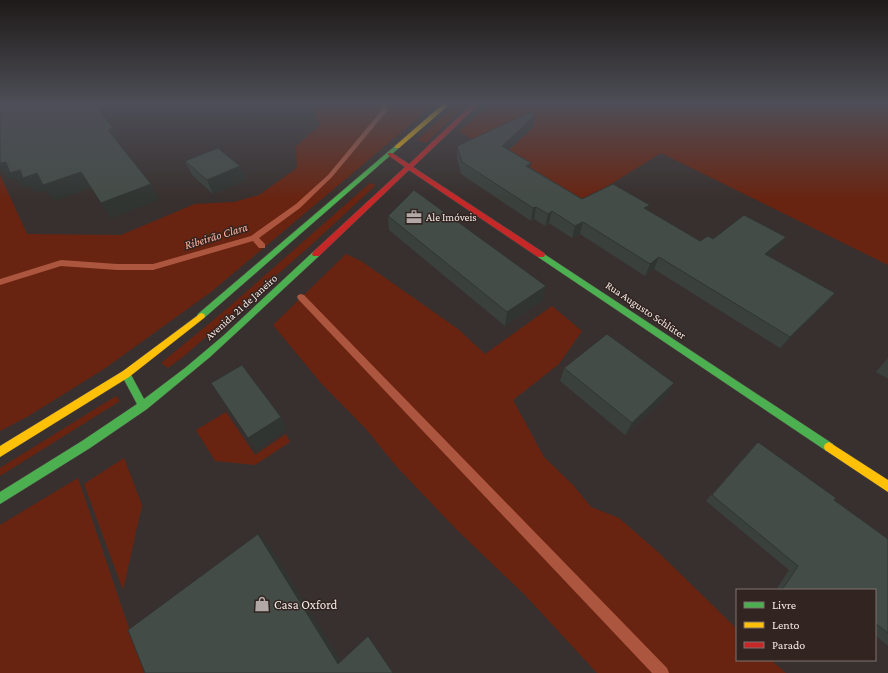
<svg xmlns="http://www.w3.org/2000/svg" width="888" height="673" font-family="'Crimson Pro',serif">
<rect width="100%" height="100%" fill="#38302e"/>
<g fill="#692411">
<polygon points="315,104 435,104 211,292 104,369 27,417 0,431 0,175 27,234 121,235 195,204 234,202 259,195 297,168 296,146 320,125 315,114"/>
<polygon points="456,104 467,104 426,143 417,140"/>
<polygon points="491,104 888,104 888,265 661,153 579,204 459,131"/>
<polygon points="370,183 376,185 310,246 184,356 168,368 161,363 222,313"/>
<polygon points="346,254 361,261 458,329 485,354 552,306 582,331 559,364 513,400 544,457 573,485 591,507 619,518 658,552 737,629 737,660 771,660 786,673 597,673 524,594 457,530 396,466 366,429 321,383 273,325"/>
<polygon points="116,396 120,401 0,476 0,468"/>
<polygon points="226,412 255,455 286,434 290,442 255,465 215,461 196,430"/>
<polygon points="124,458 142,505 123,590 84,484"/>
<polygon points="78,478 126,620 147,673 0,673 0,525"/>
</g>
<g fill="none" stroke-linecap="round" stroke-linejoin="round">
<g fill="#ad563f" fill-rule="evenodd">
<polygon points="382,104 388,104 387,111 332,177 300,208 259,238 265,244 265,248 259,248 253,241 153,270 117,270 61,266 0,285 0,279 61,260 117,264 153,264 251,236 296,204 328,175 381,111"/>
<polygon points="301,294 304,295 667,668 669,673 652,673 298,299 297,297 298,295"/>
</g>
<defs>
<g id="fast">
<polygon points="395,146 400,147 204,318 198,318 197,316 198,314"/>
<polygon points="316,251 319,252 320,254 319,256 210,357 147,409 90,448 0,504 0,492 82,441 137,404 121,374 123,371 126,370 129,371 144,399 185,368 223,336 313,252"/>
<polygon points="541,252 833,444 834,447 833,450 829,452 825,450 538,257 537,255 538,253"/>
</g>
<g id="slow">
<polygon points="443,104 450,104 399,148 395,148 395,146"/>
<polygon points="201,313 204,314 205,316 204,318 129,377 0,457 0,446 123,371"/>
<polygon points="829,442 888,480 888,492 825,450 824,447 825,444"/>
</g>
<polygon id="jam" points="472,104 479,104 413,167 544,253 545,255 544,257 538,257 409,170 319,256 313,256 312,254 313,252 405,167 388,155 388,153 392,153 409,164"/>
</defs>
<use href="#fast" stroke="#554f4d" stroke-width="1"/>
<use href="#slow" stroke="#554f4d" stroke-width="1"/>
<use href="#jam" stroke="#554f4d" stroke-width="1"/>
<use href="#fast" fill="#4caf50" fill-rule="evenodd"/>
<use href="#slow" fill="#ffc107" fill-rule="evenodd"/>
<use href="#jam" fill="#c62828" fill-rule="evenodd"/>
</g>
<g fill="#3a413d">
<polygon points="534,116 533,127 509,150 531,168 582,199 648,211 700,241 713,239 777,249 769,256 835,293 824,305 780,348 654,269 645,276 580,234 572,238 549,223 545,226 534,219 531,221 461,174 457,158 457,146"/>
<polygon points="185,161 240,166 246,180 213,194 192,175"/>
<polygon points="388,216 543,300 505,326 389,230"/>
<polygon points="888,358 888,379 876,372"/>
<polygon points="564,368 666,396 625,435 560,381"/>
<polygon points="758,442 834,500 888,539 888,645 887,645 875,635 875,590 776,590 789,570 706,501 752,448"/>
</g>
<g fill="#303532">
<polygon points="534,116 533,127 500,158 502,146"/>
<polygon points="113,128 122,144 116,145 108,130"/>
<polygon points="6,162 20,170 37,173 81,172 91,188 54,201 46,190 35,193 30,186 23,188 15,178 9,180 0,168 0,163"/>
<polygon points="531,163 529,175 526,166"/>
<polygon points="240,166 246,180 213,194 207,180"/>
<polygon points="151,184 159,200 111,218 101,203"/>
<polygon points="650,205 645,217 644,208"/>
<polygon points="536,207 534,219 531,221 533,208"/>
<polygon points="552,211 549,223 545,226 548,214"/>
<polygon points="583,222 580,234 572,238 575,226"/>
<polygon points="786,237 777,249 757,267 765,254"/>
<polygon points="659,257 654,269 645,276 650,264"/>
<polygon points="546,286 543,300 505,326 507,312"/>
<polygon points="835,293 824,305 780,348 790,337"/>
<polygon points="674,383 666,396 625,435 632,423"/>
<polygon points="281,417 287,430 256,450 248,438"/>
<polygon points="258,534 270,547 346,669 338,664"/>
</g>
<g fill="#444c47" stroke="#303532">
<polygon points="0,104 95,104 113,128 108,130 151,184 101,203 81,172 43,185 37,173 23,178 20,170 10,173 6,162 0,163"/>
<polygon points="531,112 534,116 502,146 531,163 526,166 582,199 613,184 650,205 644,208 700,241 708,236 713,239 744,215 786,237 765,254 835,293 790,337 659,257 650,264 583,222 575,226 552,211 548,214 536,207 533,208 462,162 457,146"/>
<polygon points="218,148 240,166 207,180 185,161"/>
<polygon points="414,190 546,286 507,312 388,216"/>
<polygon points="607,334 674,383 632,423 564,368"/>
<polygon points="242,365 281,417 248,438 211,383"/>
<polygon points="758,442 836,498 834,500 888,539 888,633 875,623 875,590 782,590 798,566 712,495"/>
<polygon points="258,534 338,664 368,636 393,673 145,673 128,630"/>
</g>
<linearGradient id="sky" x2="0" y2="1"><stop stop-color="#1f1a19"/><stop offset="0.52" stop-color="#4d4e57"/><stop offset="1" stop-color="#4d4e57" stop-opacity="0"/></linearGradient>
<rect width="888" height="199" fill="url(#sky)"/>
<defs>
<symbol id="office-bare" viewBox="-9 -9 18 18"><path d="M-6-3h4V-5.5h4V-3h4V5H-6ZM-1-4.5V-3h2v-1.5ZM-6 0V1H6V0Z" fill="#b2a8a6" stroke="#322420" stroke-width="2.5" paint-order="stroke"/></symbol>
<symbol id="shop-bare" viewBox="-9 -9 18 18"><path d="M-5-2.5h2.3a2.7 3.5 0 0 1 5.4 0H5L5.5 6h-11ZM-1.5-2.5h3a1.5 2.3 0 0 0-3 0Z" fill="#b2a8a6" stroke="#322420" stroke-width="2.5" paint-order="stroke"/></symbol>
</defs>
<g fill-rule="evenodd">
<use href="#office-bare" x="403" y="206" width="22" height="22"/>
<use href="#shop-bare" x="251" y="593" width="22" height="22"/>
</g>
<g text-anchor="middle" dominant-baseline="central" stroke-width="3" stroke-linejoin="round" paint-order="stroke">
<g font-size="11" fill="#f3e9e6" stroke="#322420" text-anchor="start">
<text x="426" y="217">Ale Imóveis</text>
</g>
<g font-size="11" fill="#f3e9e6" stroke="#322420">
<text transform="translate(241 307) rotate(-42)">Avenida 21 de Janeiro</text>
<text transform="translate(646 310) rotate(34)">Rua Augusto Schlüter</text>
</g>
<g font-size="12" font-style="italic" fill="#ffb29d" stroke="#322420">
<text transform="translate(216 236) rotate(-17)">Ribeirão Clara</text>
</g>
<g font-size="13" fill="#f3e9e6" stroke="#322420" text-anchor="start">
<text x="274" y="604">Casa Oxford</text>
</g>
</g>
<rect x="736" y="589" width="140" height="72" fill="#322420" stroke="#7f736f"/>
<rect x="744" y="602" width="20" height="6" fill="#4caf50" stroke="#7f736f"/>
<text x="772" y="609" font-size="12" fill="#f3e9e6">Livre</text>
<rect x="744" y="622" width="20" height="6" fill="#ffc107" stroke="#7f736f"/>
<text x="772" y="629" font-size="12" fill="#f3e9e6">Lento</text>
<rect x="744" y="642" width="20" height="6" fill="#c62828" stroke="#7f736f"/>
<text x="772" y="649" font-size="12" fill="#f3e9e6">Parado</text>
</svg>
